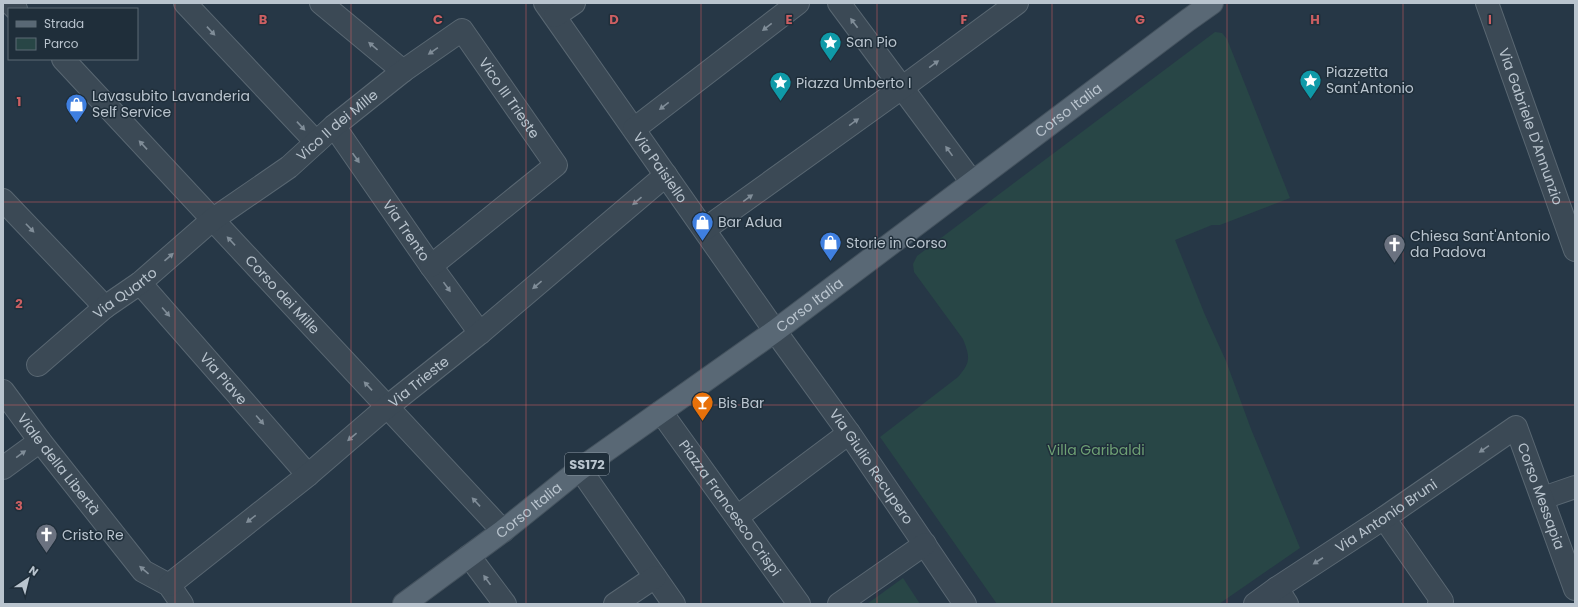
<svg xmlns="http://www.w3.org/2000/svg" width="1578" height="607" font-family="Poppins,sans-serif">
<rect width="100%" height="100%" fill="#263746"/>
<g fill="#284646">
<path d="M 1215,32 L 1222,33 L 1227,39 L 1290,198 L 1220,225 L 1212,225 L 1175,240 L 1205,315 L 1226,361 L 1251,429 L 1300,548 L 1219,604 L 997,604 L 880,437 L 958,377 C 971,362 970,357 963,339 L 914,272 L 913,264 L 917,256 Z"/>
<polygon points="903,578 920,604 867,604"/>
</g>
<g fill="none" stroke-linecap="round" stroke-linejoin="round">
<defs>
<g id="minor">
<polyline points="10,3 16,9"/>
<polyline points="185,3 316,142"/>
<polyline points="321,3 403,71"/>
<path id="s1" d="M 545,3 L 775,331 L 849,433 L 965,604"/>
<polyline points="839,3 972,182"/>
<path id="s2" d="M 1487,3 L 1575,250"/>
<polyline points="555,16 574,3"/>
<path id="s3" d="M 63,59 L 503,531"/>
<path id="s4" d="M 334,126 L 431,266 L 480,333"/>
<polyline points="634,129 798,3"/>
<polyline points="3,200 105,307"/>
<polyline points="705,229 903,87 1017,3"/>
<path id="s5" d="M 140,283 L 308,475"/>
<path id="s6" d="M 38,365 L 105,307 L 140,283 L 212,220 L 289,167 L 334,126 L 403,71 L 462,30 L 556,165 L 431,266"/>
<path id="s7" d="M 3,391 L 40,441 L 143,571 L 169,585 L 182,604"/>
<path id="s8" d="M 661,412 L 799,604"/>
<polyline points="3,468 40,441"/>
<polyline points="580,469 674,604"/>
<polyline points="1543,498 1575,487"/>
<polyline points="737,517 849,433"/>
<polyline points="1384,518 1442,601 1439,604"/>
<polyline points="469,556 505,604"/>
<path id="s9" d="M 169,585 L 308,475 L 387,407 L 480,333 L 666,175"/>
<polyline points="1277,588 1287,604"/>
<polyline points="615,604 655,577"/>
<polyline points="839,604 925,544"/>
<path id="s10" d="M 1255,604 L 1277,588 L 1384,518 L 1516,427 L 1575,589"/>
</g>
<g id="major">
<path id="s11" d="M 404,604 L 503,531 L 580,469 L 775,331 L 1188,20 L 1212,3"/>
</g>
</defs>
<use href="#minor" stroke="#596772" stroke-width="24"/>
<use href="#major" stroke="#44525e" stroke-width="24"/>
<use href="#minor" stroke="#3b4955" stroke-width="22"/>
<use href="#major" stroke="#596875" stroke-width="22"/>
</g>
<defs><path id="oneway-solid" d="M-6-.8H1V-3.2L6.5 0L1 3.2V.8H-6Z"/></defs>
<g fill="#808d98">
<use href="#oneway-solid" transform="translate(854 23) rotate(-127)"/>
<use href="#oneway-solid" transform="translate(767 27) rotate(142)"/>
<use href="#oneway-solid" transform="translate(211 31) rotate(47)"/>
<use href="#oneway-solid" transform="translate(373 46) rotate(-140)"/>
<use href="#oneway-solid" transform="translate(433 51) rotate(145)"/>
<use href="#oneway-solid" transform="translate(934 64) rotate(-36)"/>
<use href="#oneway-solid" transform="translate(664 106) rotate(142)"/>
<use href="#oneway-solid" transform="translate(854 122) rotate(-36)"/>
<use href="#oneway-solid" transform="translate(301 126) rotate(47)"/>
<use href="#oneway-solid" transform="translate(143 145) rotate(-133)"/>
<use href="#oneway-solid" transform="translate(949 151) rotate(-126)"/>
<use href="#oneway-solid" transform="translate(356 158) rotate(55)"/>
<use href="#oneway-solid" transform="translate(748 198) rotate(-36)"/>
<use href="#oneway-solid" transform="translate(637 201) rotate(139)"/>
<use href="#oneway-solid" transform="translate(30 228) rotate(46)"/>
<use href="#oneway-solid" transform="translate(231 241) rotate(-133)"/>
<use href="#oneway-solid" transform="translate(169 257) rotate(-41)"/>
<use href="#oneway-solid" transform="translate(537 285) rotate(140)"/>
<use href="#oneway-solid" transform="translate(447 287) rotate(54)"/>
<use href="#oneway-solid" transform="translate(166 312) rotate(49)"/>
<use href="#oneway-solid" transform="translate(368 386) rotate(-133)"/>
<use href="#oneway-solid" transform="translate(260 420) rotate(49)"/>
<use href="#oneway-solid" transform="translate(352 437) rotate(140)"/>
<use href="#oneway-solid" transform="translate(1484 449) rotate(146)"/>
<use href="#oneway-solid" transform="translate(21 454) rotate(-36)"/>
<use href="#oneway-solid" transform="translate(476 502) rotate(-133)"/>
<use href="#oneway-solid" transform="translate(251 519) rotate(142)"/>
<use href="#oneway-solid" transform="translate(1318 561) rotate(147)"/>
<use href="#oneway-solid" transform="translate(144 570) rotate(-140)"/>
<use href="#oneway-solid" transform="translate(487 580) rotate(-126)"/>
</g>
<path fill="none" stroke="#cc5f62" stroke-width="1" stroke-opacity="0.55" d="M 175,3 L 175,604M 351,3 L 351,604M 526,3 L 526,604M 701,3 L 701,604M 877,3 L 877,604M 1052,3 L 1052,604M 1227,3 L 1227,604M 1403,3 L 1403,604M 3,202 L 1575,202M 3,405 L 1575,405"/>
<defs>
<symbol id="sight-pin" viewBox="-11 -11 22 30"><path d="M0 17L-7.5 6A9.5 9.5 0 1 1 7.5 6Z" fill="#0f9aa8" stroke="#1f2e3a"/><path d="M0-6L1.8-2.2L6-1.7L2.9 1.2L3.7 5.4L0 3.3L-3.7 5.4L-2.9 1.2L-6-1.7L-1.8-2.2Z" fill="#fff"/></symbol>
<symbol id="shop-pin" viewBox="-11 -11 22 30"><path d="M0 17L-7.5 6A9.5 9.5 0 1 1 7.5 6Z" fill="#3f7fe0" stroke="#1f2e3a"/><path d="M-5-2.5h2.3a2.7 3.5 0 0 1 5.4 0H5L5.5 6h-11ZM-1.5-2.5h3a1.5 2.3 0 0 0-3 0Z" fill="#fff"/></symbol>
<symbol id="church-pin" viewBox="-11 -11 22 30"><path d="M0 17L-7.5 6A9.5 9.5 0 1 1 7.5 6Z" fill="#6b7280" stroke="#1f2e3a"/><path d="M-1.2-6h2.4v3.5h3.3v2.4h-3.3V6h-2.4V-.1h-3.3v-2.4h3.3Z" fill="#fff"/></symbol>
<symbol id="bar-pin" viewBox="-11 -11 22 30"><path d="M0 17L-7.5 6A9.5 9.5 0 1 1 7.5 6Z" fill="#e8710a" stroke="#1f2e3a"/><path d="M-6-5H6L.8 .8V4.5H3.5V6h-7V4.5H-.8V.8Z" fill="#fff"/></symbol>
</defs>
<g fill-rule="evenodd">
<use href="#sight-pin" x="818" y="30" width="25" height="34"/>
<use href="#sight-pin" x="1298" y="68" width="25" height="34"/>
<use href="#sight-pin" x="768" y="70" width="25" height="34"/>
<use href="#shop-pin" x="64" y="92" width="25" height="34"/>
<use href="#shop-pin" x="690" y="210" width="25" height="34"/>
<use href="#shop-pin" x="818" y="230" width="25" height="34"/>
<use href="#church-pin" x="1382" y="232" width="25" height="34"/>
<use href="#bar-pin" x="690" y="390" width="25" height="34"/>
<use href="#church-pin" x="34" y="522" width="25" height="34"/>
</g>
<g text-anchor="middle" dominant-baseline="central" stroke-width="3" stroke-linejoin="round" paint-order="stroke">
<rect fill="#1f2e3a" stroke="#8b97a2" stroke-width="1" x="565" y="453" width="44" height="22" rx="3"/>
<g font-size="13" font-weight="bold" fill="#b9c4ce">
<text x="587" y="464">SS172</text>
</g>
<g font-size="14" fill="#b9c4ce" stroke="#1f2e3a" text-anchor="start">
<text x="846" y="42">San Pio</text>
<text x="1326" y="72">Piazzetta<tspan x="1326" dy="16">Sant'Antonio</tspan></text>
<text x="796" y="83">Piazza Umberto I</text>
<text x="92" y="96">Lavasubito Lavanderia<tspan x="92" dy="16">Self Service</tspan></text>
<text x="718" y="222">Bar Adua</text>
<text x="1410" y="236">Chiesa Sant'Antonio<tspan x="1410" dy="16">da Padova</tspan></text>
<text x="846" y="243">Storie in Corso</text>
<text x="718" y="403">Bis Bar</text>
<text x="62" y="535">Cristo Re</text>
</g>
<g font-size="14" fill="#b9c4ce" stroke="#1f2e3a">
<text stroke="none"><textPath href="#s6" startOffset="624">Vico III Trieste</textPath></text>
<text stroke="none"><textPath href="#s11" startOffset="828">Corso Italia</textPath></text>
<text stroke="none"><textPath href="#s6" startOffset="384">Vico II dei Mille</textPath></text>
<text stroke="none"><textPath href="#s2" startOffset="131">Via Gabriele D'Annunzio</textPath></text>
<text stroke="none"><textPath href="#s1" startOffset="201">Via Paisiello</textPath></text>
<text stroke="none"><textPath href="#s4" startOffset="127">Via Trento</textPath></text>
<text stroke="none"><textPath href="#s6" startOffset="113">Via Quarto</textPath></text>
<text stroke="none"><textPath href="#s3" startOffset="322">Corso dei Mille</textPath></text>
<text stroke="none"><textPath href="#s11" startOffset="504">Corso Italia</textPath></text>
<text stroke="none"><textPath href="#s5" startOffset="127">Via Piave</textPath></text>
<text stroke="none"><textPath href="#s9" startOffset="322">Via Trieste</textPath></text>
<text stroke="none"><textPath href="#s7" startOffset="92">Viale della Libertà</textPath></text>
<text stroke="none"><textPath href="#s1" startOffset="567">Via Giulio Recupero</textPath></text>
<text stroke="none"><textPath href="#s10" startOffset="389">Corso Messapia</textPath></text>
<text stroke="none"><textPath href="#s8" startOffset="118">Piazza Francesco Crispi</textPath></text>
<text stroke="none"><textPath href="#s11" startOffset="156">Corso Italia</textPath></text>
<text stroke="none"><textPath href="#s10" startOffset="158">Via Antonio Bruni</textPath></text>
</g>
<g font-size="14" fill="#6ea074" stroke="#1f2e3a">
<text x="1096" y="450">Villa Garibaldi</text>
</g>
</g>
<g font-size="13" text-anchor="middle" font-weight="bold" fill="#cc5f62" stroke="#1f2e3a" stroke-width="3" stroke-linejoin="round" paint-order="stroke">
<text x="263" y="24">B</text>
<text x="438" y="24">C</text>
<text x="614" y="24">D</text>
<text x="789" y="24">E</text>
<text x="964" y="24">F</text>
<text x="1140" y="24">G</text>
<text x="1315" y="24">H</text>
<text x="1490" y="24">I</text>
<text x="19" y="106">1</text>
<text x="19" y="308">2</text>
<text x="19" y="510">3</text>
</g>
<rect width="1578" height="607" fill="none" stroke="#b9c4ce" stroke-width="8"/>
<rect x="8" y="8" width="130" height="52" fill="#1f2e3a" stroke="#5d6a75"/>
<rect x="16" y="21" width="20" height="6" fill="#596875" stroke="#5d6a75"/>
<text x="44" y="28" font-size="12" fill="#b9c4ce">Strada</text>
<rect x="16" y="38" width="20" height="12" fill="#284646" stroke="#5d6a75"/>
<text x="44" y="48" font-size="12" fill="#b9c4ce">Parco</text>
<g transform="translate(28 579) rotate(35)" stroke="#1f2e3a" stroke-width="3" paint-order="stroke">
<path d="M0-3L7 15L0 10L-7 15Z" fill="#b9c4ce"/>
<text y="-6" font-size="11" font-weight="bold" text-anchor="middle" fill="#b9c4ce">N</text>
</g>
</svg>
